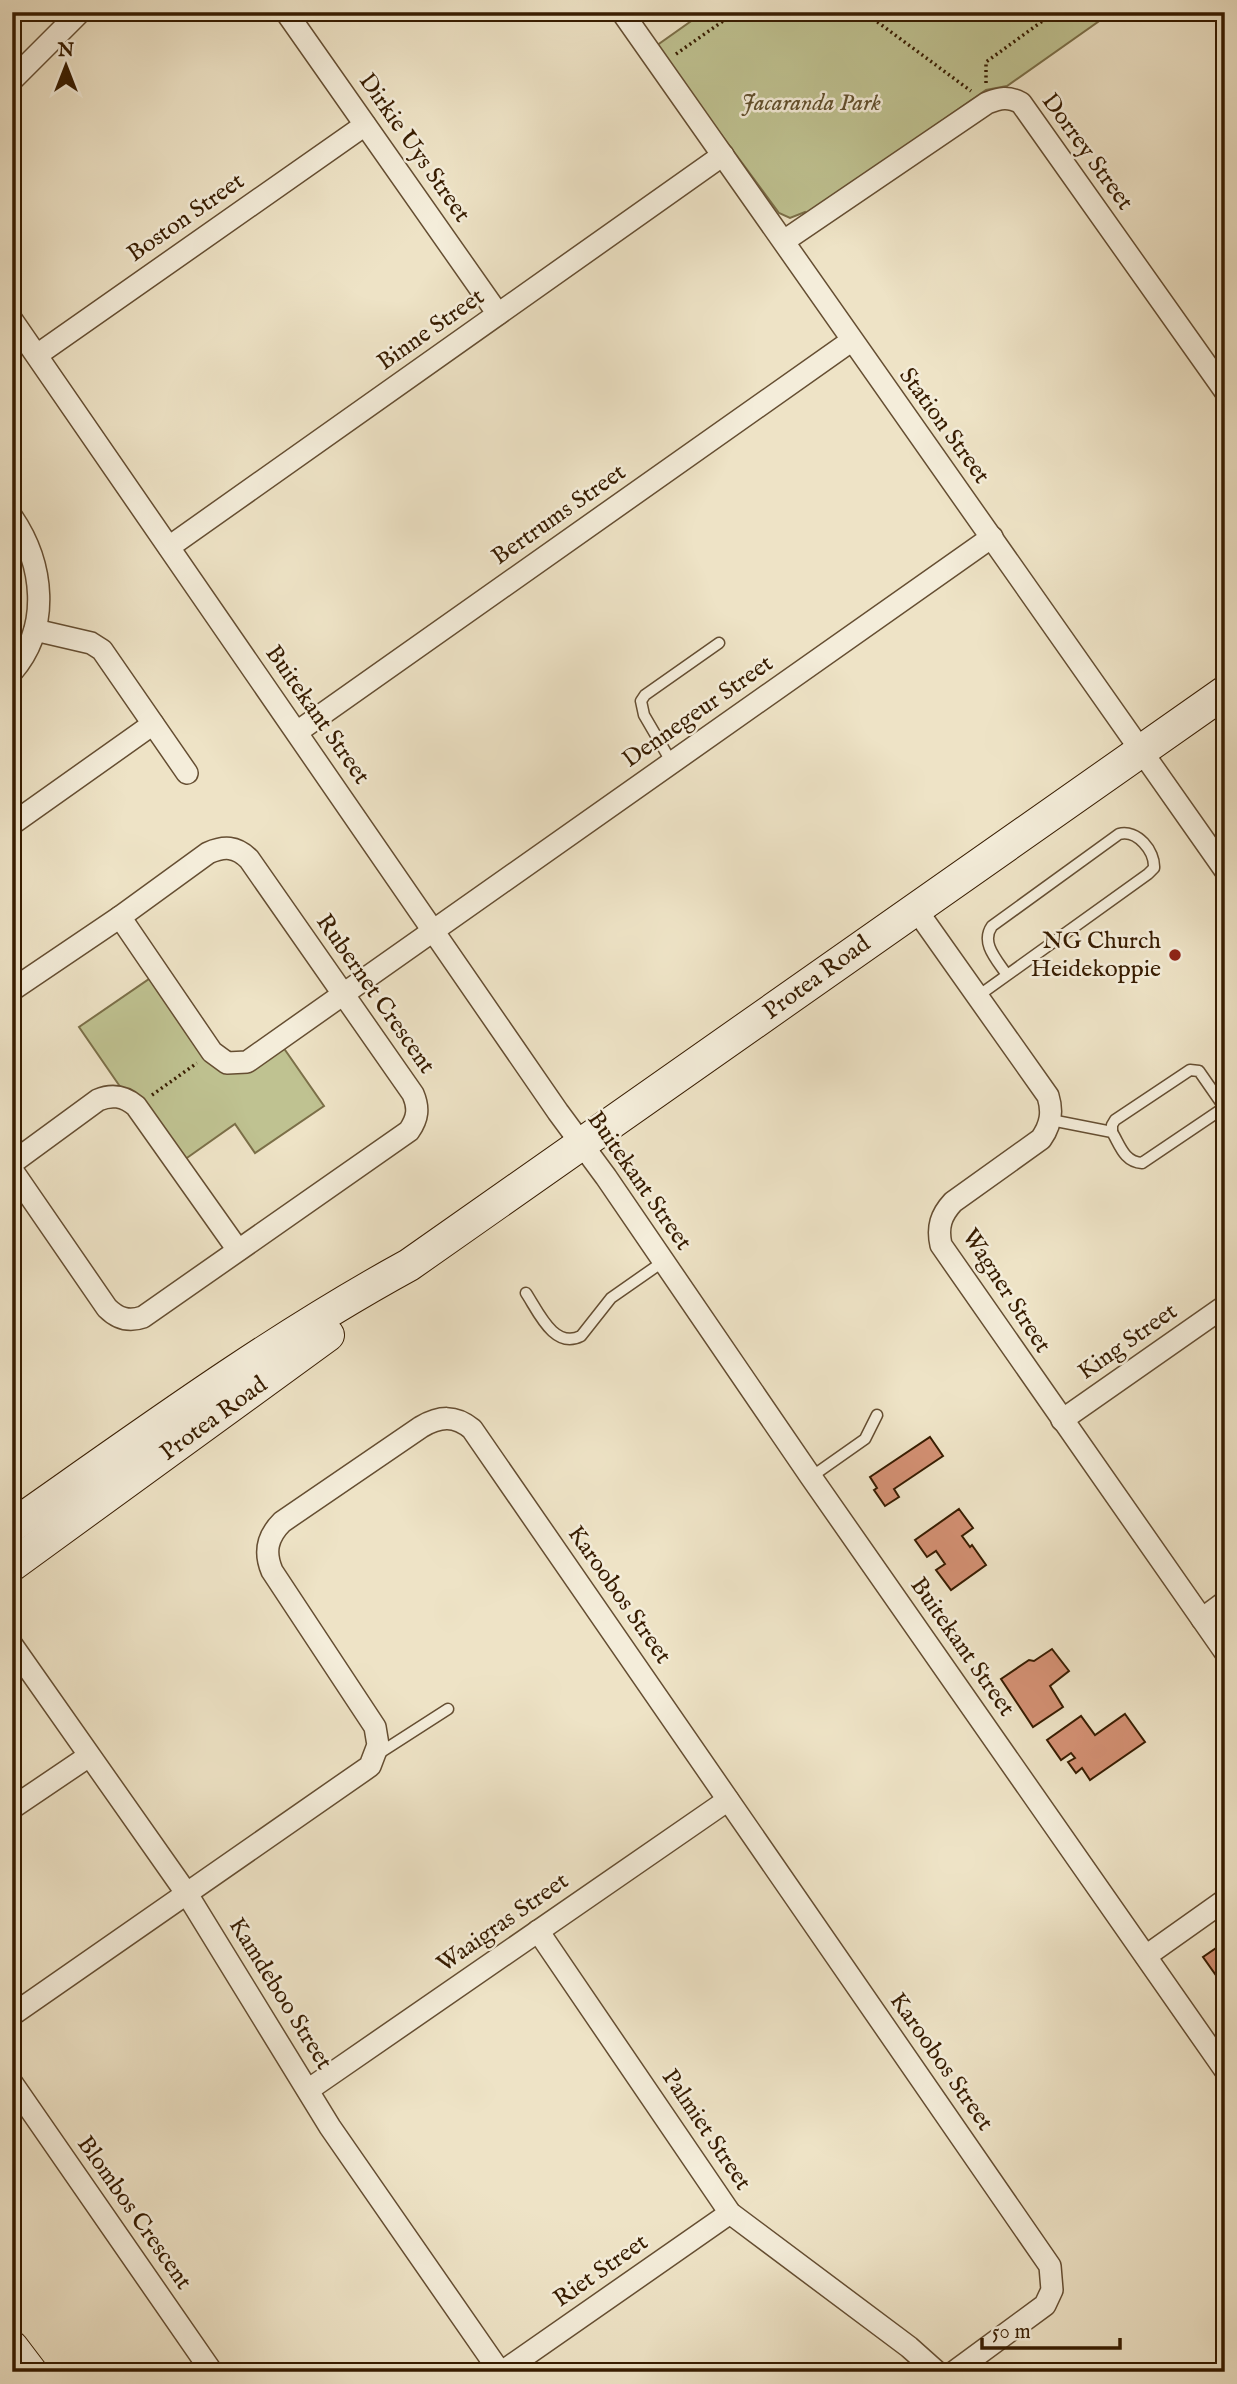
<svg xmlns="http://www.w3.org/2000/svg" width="1237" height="2384" font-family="'IM FELL English',serif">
<rect width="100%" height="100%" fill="#eee3c6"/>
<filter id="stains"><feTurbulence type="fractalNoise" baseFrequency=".00286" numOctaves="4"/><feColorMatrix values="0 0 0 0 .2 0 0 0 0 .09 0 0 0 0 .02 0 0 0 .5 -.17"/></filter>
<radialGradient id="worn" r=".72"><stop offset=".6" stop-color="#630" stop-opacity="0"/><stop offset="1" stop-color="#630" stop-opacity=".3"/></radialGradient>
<g fill="#bfc291" stroke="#7b6f48" stroke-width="2">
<polygon points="704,12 1112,12 1007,86 986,90 807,215 805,212 790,218 779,213 656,46"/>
<polygon points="152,977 208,1058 283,1047 324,1106 255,1153 235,1124 184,1160 121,1088 79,1027"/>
</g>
<g fill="#d39073" stroke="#371c00" stroke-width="2">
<polygon points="930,1437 943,1456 894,1489 899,1497 885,1506 874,1490 877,1488 870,1477"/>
<polygon points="959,1509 973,1528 962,1536 970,1547 972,1545 986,1565 951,1590 936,1570 945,1564 936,1551 927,1557 915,1540"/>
<polygon points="1052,1649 1069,1671 1050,1686 1063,1707 1033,1727 1001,1679 1029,1660 1034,1661"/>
<polygon points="1125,1714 1145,1742 1090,1780 1082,1768 1076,1773 1068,1762 1075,1758 1071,1753 1061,1760 1047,1740 1081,1716 1095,1735"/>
<polygon points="1225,1942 1225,1988 1203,1957"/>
</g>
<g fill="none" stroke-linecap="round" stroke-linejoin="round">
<defs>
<g id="lane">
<polyline points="672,763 644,715 641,701 645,695 719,643"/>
<path d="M 978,996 L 1148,874 L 1154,868 C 1155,851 1137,829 1119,834 L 992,926 C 980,943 997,960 1007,975"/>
<path d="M 1051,1120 L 1112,1132 C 1120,1145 1124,1162 1142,1163 L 1225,1107"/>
<polyline points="1112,1132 1112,1125 1115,1120 1190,1070 1199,1071 1224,1107"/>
<path d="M 526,1293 C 538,1311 554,1350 581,1336 L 611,1298 L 664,1261"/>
<polyline points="12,1418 15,1422"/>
<polyline points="811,1477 865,1439 877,1415"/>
<polyline points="378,1754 448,1709"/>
</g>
<g id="street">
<polyline points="286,12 498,314"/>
<polyline points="622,12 1225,870"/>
<polyline points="12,80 80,12"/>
<path d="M 784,241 L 987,103 C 1000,98 1008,96 1021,103 L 1225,391"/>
<polyline points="12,320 558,1112 606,1177 811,1477 1225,2070"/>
<polyline points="37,355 365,125"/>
<path d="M 12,517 C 44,564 51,627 12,672"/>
<polyline points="169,547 723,155"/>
<polyline points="35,630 91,643 102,650 187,773"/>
<polyline points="297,732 851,341"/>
<polyline points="12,824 153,724"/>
<path d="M 915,908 L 1048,1096 C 1053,1112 1051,1125 1041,1139 L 953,1202 C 941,1215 937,1227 941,1245 L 1225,1652"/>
<polyline points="120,917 212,1052 227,1063 247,1062 992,537"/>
<path d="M 12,990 L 120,917 L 208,853 C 224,846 236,846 249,859 L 413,1094 C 419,1108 418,1118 409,1131 L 143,1317 C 129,1322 118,1319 107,1308 L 12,1170"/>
<path d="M 12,1163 L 98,1100 C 112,1094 124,1096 136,1106 L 238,1250"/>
<polyline points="1062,1420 1225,1306"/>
<polyline points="1202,1619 1225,1602"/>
<polyline points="12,1645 187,1894 330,2127 500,2372"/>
<polyline points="12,1808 89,1756"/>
<polyline points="538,1931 730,2213 909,2347 937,2372"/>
<polyline points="1146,1956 1225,1900"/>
<path d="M 12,2015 L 370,1766 L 378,1745 L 375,1727 L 272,1571 C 264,1552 267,1537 282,1522 L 421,1427 C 440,1416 455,1415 472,1429 L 1050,2266 L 1052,2290 L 1045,2305 L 954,2372"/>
<polyline points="12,2083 212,2372"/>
<polyline points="308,2090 728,1800"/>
<polyline points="502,2372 730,2213"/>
</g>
<g id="secondary">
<path d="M 12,1526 C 142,1435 270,1341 409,1265 L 1225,692"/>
<polyline points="12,1565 328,1335"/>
<polyline points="12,2347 31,2372"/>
</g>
</defs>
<use href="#lane" stroke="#654e32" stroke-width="13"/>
<use href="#street" stroke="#654e32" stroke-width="24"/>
<use href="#secondary" stroke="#371c00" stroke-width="34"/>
<g stroke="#371c00" stroke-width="3.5" stroke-dasharray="2 3.5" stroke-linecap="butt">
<polyline points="864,12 971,91"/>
<polyline points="676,54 736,12"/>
<polyline points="986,83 986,62 1055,12"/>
<polyline points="152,1095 197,1063"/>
</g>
<use href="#lane" stroke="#f4edda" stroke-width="10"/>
<use href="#street" stroke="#f4edda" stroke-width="21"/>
<use href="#secondary" stroke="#f4edda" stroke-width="32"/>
</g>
<circle fill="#8f2418" stroke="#f4edda" stroke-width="2.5" cx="1175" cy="955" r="7"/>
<g text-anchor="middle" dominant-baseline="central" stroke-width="5" stroke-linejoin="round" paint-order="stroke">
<g font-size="24" font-style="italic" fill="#604e2c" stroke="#f4edda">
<text x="811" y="103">Jacaranda Park</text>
</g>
<g font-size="24" fill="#371c00" stroke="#f4edda">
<text transform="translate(414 148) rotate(55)">Dirkie Uys Street</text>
<text transform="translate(1087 152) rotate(54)">Dorrey Street</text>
<text transform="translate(186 218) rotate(-35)">Boston Street</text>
<text transform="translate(431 330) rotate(-35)">Binne Street</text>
<text transform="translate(944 426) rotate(54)">Station Street</text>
<text transform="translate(559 515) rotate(-35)">Bertrums Street</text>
<text transform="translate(698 712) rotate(-35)">Dennegeur Street</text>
<text transform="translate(317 715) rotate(55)">Buitekant Street</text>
<text transform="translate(817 978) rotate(-36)">Protea Road</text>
<text transform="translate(375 994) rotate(55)">Rubernet Crescent</text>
<text transform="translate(639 1181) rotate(55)">Buitekant Street</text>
<text transform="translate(1006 1291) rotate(57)">Wagner Street</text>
<text transform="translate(1128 1342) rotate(-35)">King Street</text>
<text transform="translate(214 1419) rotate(-36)">Protea Road</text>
<text transform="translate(619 1595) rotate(55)">Karoobos Street</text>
<text transform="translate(962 1647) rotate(55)">Buitekant Street</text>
<text transform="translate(503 1923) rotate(-35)">Waaigras Street</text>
<text transform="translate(280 1994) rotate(58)">Kamdeboo Street</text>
<text transform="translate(941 2062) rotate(55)">Karoobos Street</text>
<text transform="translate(706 2130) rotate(56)">Palmiet Street</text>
<text transform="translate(134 2213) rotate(55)">Blombos Crescent</text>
<text transform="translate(601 2271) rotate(-35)">Riet Street</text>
</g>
<g font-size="24" fill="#371c00" stroke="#f4edda" text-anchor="end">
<text x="1161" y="941">NG Church<tspan x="1161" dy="28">Heidekoppie</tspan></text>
</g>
</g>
<rect width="1237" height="2384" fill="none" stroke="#eee3c6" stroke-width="42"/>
<rect x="14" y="14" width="1209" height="2356" fill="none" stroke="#371c00" stroke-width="3.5"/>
<rect x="21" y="21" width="1195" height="2342" fill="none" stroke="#371c00" stroke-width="2"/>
<g transform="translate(66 66)" stroke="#f4edda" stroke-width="5" paint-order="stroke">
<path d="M0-5L12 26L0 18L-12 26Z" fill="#371c00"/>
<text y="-10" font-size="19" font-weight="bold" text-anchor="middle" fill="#371c00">N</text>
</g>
<path d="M982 2338v10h138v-10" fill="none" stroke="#371c00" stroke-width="3.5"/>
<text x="992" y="2338" font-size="21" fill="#371c00" stroke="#f4edda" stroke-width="5" paint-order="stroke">50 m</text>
<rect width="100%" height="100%" filter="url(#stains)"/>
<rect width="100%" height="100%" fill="url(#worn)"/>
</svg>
